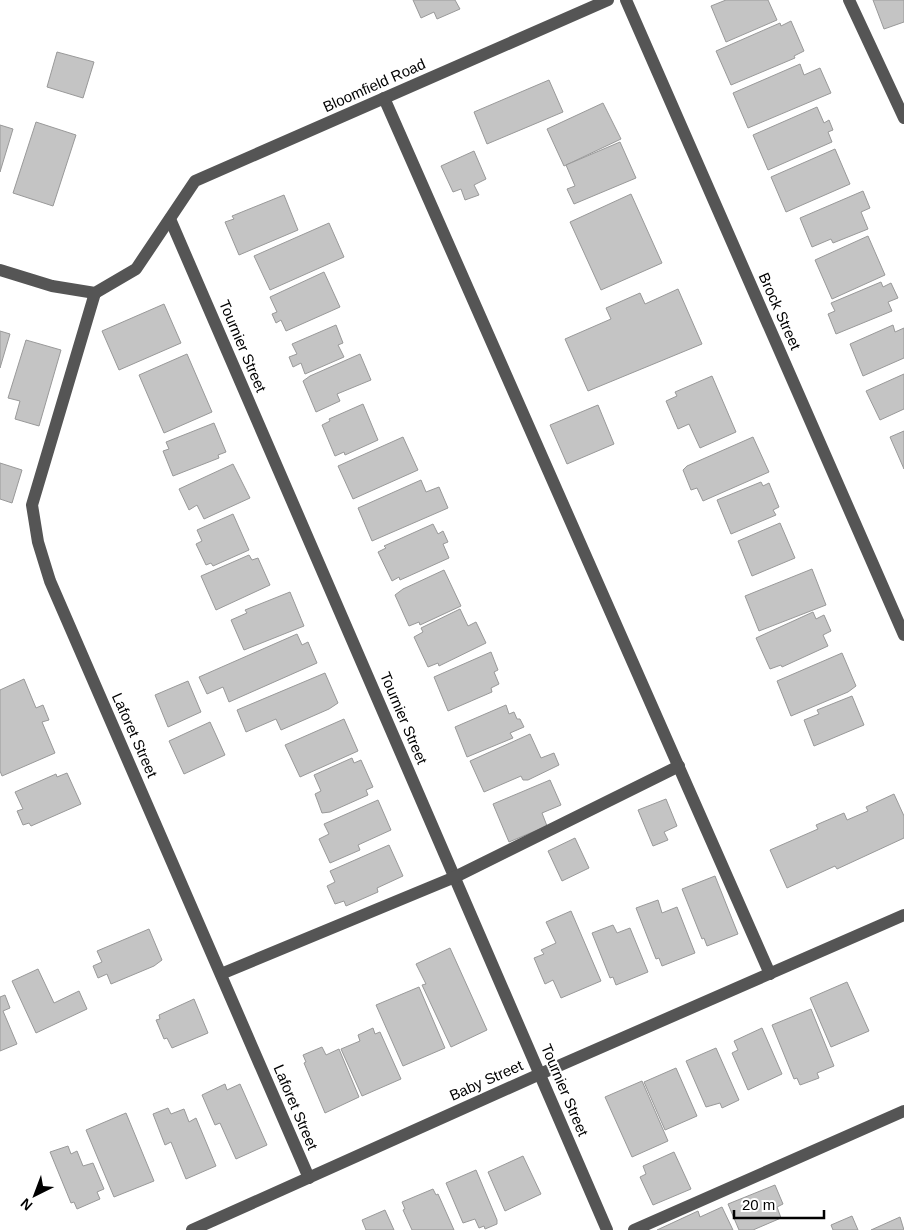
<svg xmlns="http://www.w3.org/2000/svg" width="904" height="1230" font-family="Helvetica,sans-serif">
<rect width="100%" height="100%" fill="#fff"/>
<g fill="#c4c4c4" stroke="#999">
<polygon points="413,0 455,0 460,9 437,19 434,12 421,18"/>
<polygon points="726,0 768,0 777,20 726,42 711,6"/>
<polygon points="873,0 904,0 904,22 884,29"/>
<polygon points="791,21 804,51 794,56 795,58 731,85 716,51 780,23 781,26"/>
<polygon points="57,52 94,62 83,98 47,87"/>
<polygon points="800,64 804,75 820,68 831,93 748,128 733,93"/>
<polygon points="549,80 563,112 487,144 474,112"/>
<polygon points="603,103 621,139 564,166 547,129"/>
<polygon points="817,107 824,123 829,120 833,130 828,132 832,142 768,170 753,135"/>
<polygon points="36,122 76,135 53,206 13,193"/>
<polygon points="0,125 13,129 0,172"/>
<polygon points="620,142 636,178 574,204 567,189 575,186 566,165"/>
<polygon points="835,149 850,184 786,212 771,177"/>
<polygon points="474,151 486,179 474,185 479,195 465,200 461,189 453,192 441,166"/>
<polygon points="863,191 870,208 861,212 868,229 833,243 831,239 812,247 800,218"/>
<polygon points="631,194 662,263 601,290 570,222"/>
<polygon points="284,195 298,230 239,255 225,222 234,219 232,216"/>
<polygon points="329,223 344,257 270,290 254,256"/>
<polygon points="868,236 885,275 832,299 815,260"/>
<polygon points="324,272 340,307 286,331 281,320 276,323 272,314 277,312 270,297"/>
<polygon points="881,282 883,287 891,283 898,298 888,302 892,311 836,334 828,314 835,311 831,303"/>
<polygon points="678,289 702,344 588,391 565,339 611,319 606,308 640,293 645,304"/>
<polygon points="164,304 181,343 119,370 102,331"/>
<polygon points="336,325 343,343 338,345 344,357 305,374 301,363 293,367 289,357 297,354 292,344"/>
<polygon points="893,325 895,332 904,328 904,358 863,376 850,344"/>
<polygon points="0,331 10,334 0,368"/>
<polygon points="26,340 61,350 39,426 15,419 20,401 8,398"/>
<polygon points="187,354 212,412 164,433 139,375"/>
<polygon points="360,354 371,380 337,394 340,401 316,412 303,381 310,376"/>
<polygon points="904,374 904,409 880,420 866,391"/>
<polygon points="712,376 736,432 700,448 689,424 678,429 666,401 677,396 675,392"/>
<polygon points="363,404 378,440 345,455 344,452 335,456 322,425 330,421 329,419"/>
<polygon points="598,405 614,444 567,464 550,425"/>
<polygon points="214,423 226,452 218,455 219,458 173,476 163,451 169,449 166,442"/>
<polygon points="904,431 904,469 890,437"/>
<polygon points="403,437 418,470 353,499 338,466"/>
<polygon points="753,437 769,472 703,501 697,488 691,490 683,470 687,466"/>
<polygon points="0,463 22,470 12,503 0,499"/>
<polygon points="233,464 250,498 204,519 197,505 189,510 179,489"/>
<polygon points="421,480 426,492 439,487 448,508 372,541 358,508"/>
<polygon points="761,482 763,486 769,483 779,507 773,510 776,515 731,534 717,500"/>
<polygon points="233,514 249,550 213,566 211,563 206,565 196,544 202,541 197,530"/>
<polygon points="780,523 795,558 752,576 738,541"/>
<polygon points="433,524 438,534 443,531 448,542 443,544 449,558 400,580 399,577 392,581 378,552 386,548 384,546"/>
<polygon points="249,555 252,560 258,558 270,585 216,610 201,576"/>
<polygon points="812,569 826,605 759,631 745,596"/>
<polygon points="444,570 461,606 420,625 419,622 409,626 395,595 403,589"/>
<polygon points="290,592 304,626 244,650 231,620 247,613 245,610"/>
<polygon points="460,609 468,626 476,622 486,643 439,666 438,663 428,667 414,637 423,632 421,628"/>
<polygon points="813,612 816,619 824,615 831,631 823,635 828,646 782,667 781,665 770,669 756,638"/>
<polygon points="297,634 302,645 308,642 317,663 229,702 223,687 207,694 199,677"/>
<polygon points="491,652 498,670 494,672 499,684 491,688 492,692 448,711 434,677"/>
<polygon points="842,653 856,686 848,692 791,716 777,681"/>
<polygon points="325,673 338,703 329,709 281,730 276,719 246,732 237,710"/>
<polygon points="24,679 36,708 43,705 49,720 42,722 55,753 2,776 0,771 0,690"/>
<polygon points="188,681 201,712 168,727 155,695"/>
<polygon points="852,696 864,725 814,746 804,720 819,714 817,710"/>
<polygon points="506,705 509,714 514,712 517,719 520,719 524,727 510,733 513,738 467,757 455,727"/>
<polygon points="344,719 358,751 300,777 285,745"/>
<polygon points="210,722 225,755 184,774 169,741"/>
<polygon points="530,734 541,758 554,753 559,765 528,780 523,780 521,776 484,792 470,761"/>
<polygon points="352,758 354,763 361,760 373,787 366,790 368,795 330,812 322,813 315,794 321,791 314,775"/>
<polygon points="67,773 81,804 31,826 29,823 23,825 17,811 23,809 15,792 56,774 57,777"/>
<polygon points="550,780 561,805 542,813 547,826 509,842 493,804"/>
<polygon points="894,794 904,816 904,838 837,869 835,866 787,888 770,850 818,829 816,825 844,813 847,820 868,811 866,807"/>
<polygon points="666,799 677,826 664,832 668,840 653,846 638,810"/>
<polygon points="378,800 391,830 358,845 360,850 330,863 319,839 329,834 324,824"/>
<polygon points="575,838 589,868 562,881 548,851"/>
<polygon points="389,845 403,876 377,888 378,892 346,906 344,901 335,904 327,886 335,882 330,871"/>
<polygon points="715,876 738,934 707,946 704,938 702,939 682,889"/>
<polygon points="658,900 662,913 677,907 695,953 662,966 659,958 656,959 636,908"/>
<polygon points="571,911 601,981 561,998 553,980 545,984 534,958 544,954 541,950 556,943 546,922"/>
<polygon points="613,925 617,933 630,928 648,972 616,985 613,977 610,978 592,933"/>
<polygon points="149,929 162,960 154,966 111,984 107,974 98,978 93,966 102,962 97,951"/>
<polygon points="450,948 487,1030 451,1047 422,985 426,984 416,964"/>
<polygon points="38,969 54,1003 79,991 87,1009 36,1033 12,981"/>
<polygon points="847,982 869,1031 831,1047 810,998"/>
<polygon points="419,987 445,1048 403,1066 376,1005"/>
<polygon points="5,995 10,1008 3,1011 17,1044 0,1051 0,997"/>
<polygon points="194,999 208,1033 172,1048 167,1038 164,1039 156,1020 160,1019 159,1015"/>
<polygon points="811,1009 834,1066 817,1073 819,1078 800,1085 797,1078 794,1079 772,1025"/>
<polygon points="373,1028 375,1034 380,1032 401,1079 362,1096 341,1049 360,1041 358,1035"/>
<polygon points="762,1028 782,1074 748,1090 732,1053 738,1050 734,1041"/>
<polygon points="322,1047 326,1055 339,1049 359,1097 325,1113 304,1063 306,1062 303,1055"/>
<polygon points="716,1048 739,1100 722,1108 720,1103 706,1107 686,1061"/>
<polygon points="676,1068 697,1116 665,1130 644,1082"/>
<polygon points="642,1081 668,1141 632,1157 605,1097"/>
<polygon points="225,1084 227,1090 240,1084 267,1145 236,1159 220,1123 215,1125 202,1095"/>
<polygon points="168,1108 171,1114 184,1109 189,1122 196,1118 216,1166 186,1179 171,1142 165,1145 153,1114"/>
<polygon points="126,1113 154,1181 114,1197 86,1130"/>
<polygon points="68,1146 71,1154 77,1151 83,1166 93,1163 104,1189 97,1192 100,1199 77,1209 74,1202 71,1203 50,1152"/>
<polygon points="674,1152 691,1189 653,1205 640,1177 646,1174 643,1166"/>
<polygon points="523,1156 541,1194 505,1211 488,1172"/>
<polygon points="476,1170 497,1220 497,1224 485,1229 484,1226 479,1228 475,1219 463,1223 446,1183"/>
<polygon points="775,1185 783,1204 777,1207 781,1218 753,1230 739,1230 728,1204"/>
<polygon points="433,1189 436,1195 438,1194 454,1230 412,1230 403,1210 405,1209 402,1202"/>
<polygon points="722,1207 733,1230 657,1230 698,1211 700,1217"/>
<polygon points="385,1210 394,1230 366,1230 362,1220"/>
<polygon points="852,1216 858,1230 833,1230 831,1225"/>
<polygon points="900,1217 904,1230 871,1230"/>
</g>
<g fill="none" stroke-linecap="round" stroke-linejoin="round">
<g stroke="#555" stroke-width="12">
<polyline points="626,0 904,635"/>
<polyline points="849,0 904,118"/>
<polyline points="384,98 770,974"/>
<polyline points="170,219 607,1230"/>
<polyline points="0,270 52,286 95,293 136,269 195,181 608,0"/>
<polyline points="95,293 32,505 38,542 50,581 309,1178"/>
<polyline points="221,974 455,877 679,766"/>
<polyline points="192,1230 540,1074 904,915"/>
<polyline points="634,1230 904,1111"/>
</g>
</g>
<g text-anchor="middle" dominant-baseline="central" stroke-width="4" stroke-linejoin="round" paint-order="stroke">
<g font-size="15" fill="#000" stroke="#fff">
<text transform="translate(374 85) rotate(-24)">Bloomfield Road</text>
<text transform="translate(780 311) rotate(66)">Brock Street</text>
<text transform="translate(243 346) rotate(67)">Tournier Street</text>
<text transform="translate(404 718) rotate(67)">Tournier Street</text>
<text transform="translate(135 735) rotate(66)">Laforet Street</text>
<text transform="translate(486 1080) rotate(-24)">Baby Street</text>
<text transform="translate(565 1090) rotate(67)">Tournier Street</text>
<text transform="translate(296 1107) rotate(67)">Laforet Street</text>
</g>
</g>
<g transform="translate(35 1195) rotate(222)" stroke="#ffffff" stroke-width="4" paint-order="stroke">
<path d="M0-4L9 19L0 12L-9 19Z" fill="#000000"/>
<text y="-8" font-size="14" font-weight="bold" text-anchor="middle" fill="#000000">N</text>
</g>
<path d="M734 1210v8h90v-8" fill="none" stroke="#000000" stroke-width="2.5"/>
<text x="742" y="1210" font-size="15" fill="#000000" stroke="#ffffff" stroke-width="4" paint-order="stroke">20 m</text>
</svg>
